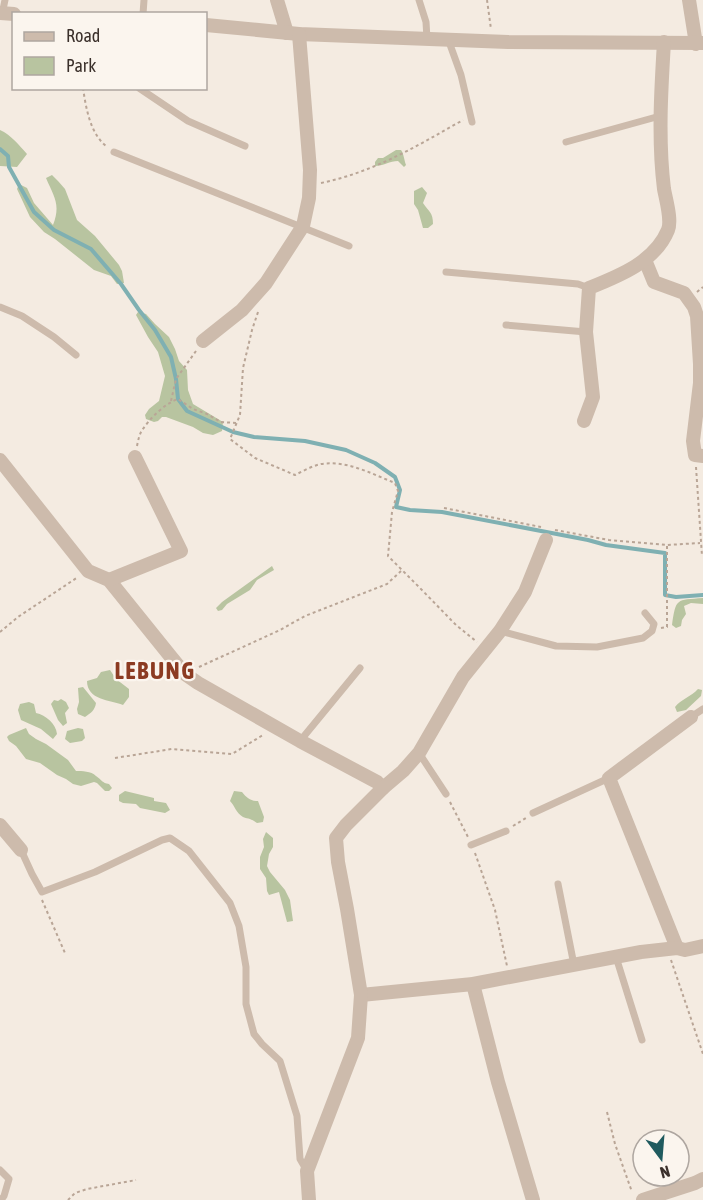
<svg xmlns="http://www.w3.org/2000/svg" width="703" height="1200" font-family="'Asap Condensed',sans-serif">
<rect width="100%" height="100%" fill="#f4ebe1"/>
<g fill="#b8c4a0">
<path d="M 0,130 C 11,135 19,145 27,154 L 17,167 L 0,166 Z"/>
<path d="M 396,150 L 401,150 C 404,154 404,160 406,165 L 404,167 L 398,161 C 390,161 383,166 375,166 L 375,162 L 378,158 L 383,158 Z"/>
<path d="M 52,175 L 58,181 L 65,189 L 77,220 L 95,236 L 119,265 L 122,271 L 124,283 L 117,284 L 111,276 L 94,270 L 55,239 L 44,232 L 30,217 L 17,189 L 19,184 L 27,188 L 34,203 L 53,225 C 61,204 54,197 46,178 Z"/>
<path d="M 422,187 L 427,193 L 423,203 C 429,212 433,212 433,224 L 428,228 L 423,228 L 418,210 L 414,204 L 414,191 Z"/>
<polygon points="138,312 146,314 155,324 169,337 175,349 179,361 187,370 188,390 193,404 223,422 222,431 213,435 203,433 193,427 166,417 162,417 158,421 154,422 146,419 145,415 149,409 159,401 165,376 158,352 148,337 136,315"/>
<polygon points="272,566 274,570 257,580 250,590 227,604 222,610 218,611 216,608 222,602"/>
<path d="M 703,598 L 703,604 L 691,603 L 684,606 L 686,614 L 682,620 L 681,626 L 676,628 L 672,625 C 676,598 676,600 703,598 Z"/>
<path d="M 110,670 L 116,679 L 129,689 L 129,697 L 123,705 C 110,700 87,700 87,681 L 97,678 L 101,672 Z"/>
<path d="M 83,687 L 96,703 C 95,710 91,713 85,717 L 78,714 L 77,709 L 79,702 L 78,688 Z"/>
<path d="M 698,689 L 702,690 L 701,696 L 686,710 L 677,712 L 675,707 C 681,699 691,697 698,689 Z"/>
<polygon points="61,699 66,702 69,708 65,713 67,723 63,726 58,720 51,704 54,700 58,701"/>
<path d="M 29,702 L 34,704 L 36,713 C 46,715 56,724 57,734 L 53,739 L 41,729 L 21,720 L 18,710 L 20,704 Z"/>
<path d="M 26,728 L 29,734 L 36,739 L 46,744 L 68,760 L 76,771 C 82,771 91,771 96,776 C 102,780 102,783 109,784 L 112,788 L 109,791 L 105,791 L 97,783 L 94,782 L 81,786 L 73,784 L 66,779 L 57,775 L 40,763 L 26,759 L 16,746 L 9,741 L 7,737 L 9,735 Z"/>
<polygon points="78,728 83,729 85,738 82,741 70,743 65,739 67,731"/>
<polygon points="125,791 154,798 154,801 166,803 170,810 165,813 140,808 136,804 123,803 119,801 119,795"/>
<path d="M 234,791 L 242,792 C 247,798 250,801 258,801 L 264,817 L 263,822 L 257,823 C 252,819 249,819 243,817 C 236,813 235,806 230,801 Z"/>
<polygon points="266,832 273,838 273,847 269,854 267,866 270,872 285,890 290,900 293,921 287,922 279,892 269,895 267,891 266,878 260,869 260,857 264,847 263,839"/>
</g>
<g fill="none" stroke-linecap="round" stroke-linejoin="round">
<polyline stroke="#7fb0b2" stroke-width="4" points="0,149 8,156 9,167 34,212 54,230 91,249 121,284 139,310 155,330 171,357 176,379 178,399 187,411 233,432 254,437 305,441 346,450 375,463 395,477 400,490 396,507 410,510 442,512 588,540 606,545 665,553 665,595 676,597 703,595"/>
<g stroke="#b9a596" stroke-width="2" stroke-dasharray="3 3" stroke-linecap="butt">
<polyline points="487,0 491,29"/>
<path d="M 83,88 C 86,108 90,133 106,146"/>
<path d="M 321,183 C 374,172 417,146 463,120"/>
<polyline points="697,292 703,287"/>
<path d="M 258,312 L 252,330 L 243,368 L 240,415 L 230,439 L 255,458 L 295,475 C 303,471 312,466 321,464 C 347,460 372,474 395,483 L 398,491 L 392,512 L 388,556 L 418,586 L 456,625 L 477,642"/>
<polyline points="171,401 176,379 196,351"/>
<path d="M 137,446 C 138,441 139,436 141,432 C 149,419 164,404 178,399 L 193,409 L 207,414 L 221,422 L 237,423"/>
<polyline points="696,467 702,556"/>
<polyline points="444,508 541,527"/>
<polyline points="555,530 609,540 667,545 700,543"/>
<polyline points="661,628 667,627 667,545"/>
<polyline points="0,632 18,617 78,577"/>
<polyline points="199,667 280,630 305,616 387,584 401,571"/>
<polyline points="115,758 172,749 232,754 263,735"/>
<polyline points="450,802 468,837"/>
<polyline points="513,826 526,818"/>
<polyline points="475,853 495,910 507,966"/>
<polyline points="42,900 65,953"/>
<polyline points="671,960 703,1054"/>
<polyline points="607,1112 615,1144 632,1192"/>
<polyline points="68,1200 75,1193 87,1189 136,1180"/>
</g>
<g stroke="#cdbbac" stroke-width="7">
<polyline points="419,0 426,22 427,39"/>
<polyline points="2,14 5,0"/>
<polyline points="143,14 144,0"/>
<polyline points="448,39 461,75 472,122"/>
<polyline points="139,88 188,121 245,146"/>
<polyline points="566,142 660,116"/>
<polyline points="114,152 349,246"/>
<polyline points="446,272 578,284 589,288"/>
<polyline points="0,307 22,316 54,337 76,355"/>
<polyline points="506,325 586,332"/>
<polyline points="500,631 556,646 597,647 643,638 652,631 654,624 645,613"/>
<polyline points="691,717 703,709"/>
<polyline points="300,741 360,668"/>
<polyline points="419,753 446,794"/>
<polyline points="533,813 609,778"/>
<polyline points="471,845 506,831"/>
<polyline points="21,850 32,874 42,892 95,872 162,840 170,838 189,851 230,903 239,926 246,967 246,1004 254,1034 262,1044 280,1061 297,1116 300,1159 307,1171"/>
<polyline points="558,884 574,965"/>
<polyline points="616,957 642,1040"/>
<polyline points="0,1170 9,1179 4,1196 1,1200"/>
</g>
<g stroke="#cdbbac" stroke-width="14">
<polyline points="277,0 287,33"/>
<polyline points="689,0 696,44"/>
<polyline points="0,13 14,14"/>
<polyline points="206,25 299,34 508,42 703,43"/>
<polyline points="645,260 654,282 684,293 694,307 697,316 700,364 700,383 693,441 695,455 703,456"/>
<polyline points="203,341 242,310 266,283 303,226 309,198 310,170 299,34"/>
<path d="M 584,421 L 593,397 L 586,332 L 589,288 C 619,276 655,262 668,230 C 672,220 666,200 664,189 C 658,140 661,91 664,42"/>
<polyline points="0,460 88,571 109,580 171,657 185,674 198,683 300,741 377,782 383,788"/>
<polyline points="109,580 181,551 135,457"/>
<polyline points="0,825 21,850"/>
<polyline points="677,948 609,778 691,717"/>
<polyline points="473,984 498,1082 533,1200"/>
<polyline points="361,995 473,984 641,952 677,948 685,950 703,946"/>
<polyline points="309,1200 307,1171 358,1038 361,995 347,909 338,862 336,838 346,825 383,788 403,771 419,753 463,677 500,631 525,592 546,540"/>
<polyline points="643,1200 695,1183 703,1179"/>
</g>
</g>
<g text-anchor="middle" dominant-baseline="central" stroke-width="4.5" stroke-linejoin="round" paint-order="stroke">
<g font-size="24" font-weight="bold" letter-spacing="1.5" fill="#8c3b22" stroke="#fbf5ee">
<text x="155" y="670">LEBUNG</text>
</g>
</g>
<rect x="12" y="12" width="195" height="78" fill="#fbf5ee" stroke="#aea6a0" stroke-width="1.5"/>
<rect x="24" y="32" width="30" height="9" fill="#cdbbac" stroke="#aea6a0" stroke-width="1.5"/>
<text x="66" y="42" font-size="18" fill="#3b302b">Road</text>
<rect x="24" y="57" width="30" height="18" fill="#b8c4a0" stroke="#aea6a0" stroke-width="1.5"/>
<text x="66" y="72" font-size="18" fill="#3b302b">Park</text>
<g transform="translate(661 1158) rotate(164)"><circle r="28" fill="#fbf5ee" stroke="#aea6a0" stroke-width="1.5"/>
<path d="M0-4.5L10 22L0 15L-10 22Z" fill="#1f5a5e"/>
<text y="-9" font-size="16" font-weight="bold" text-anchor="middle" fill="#3b302b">N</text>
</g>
</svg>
